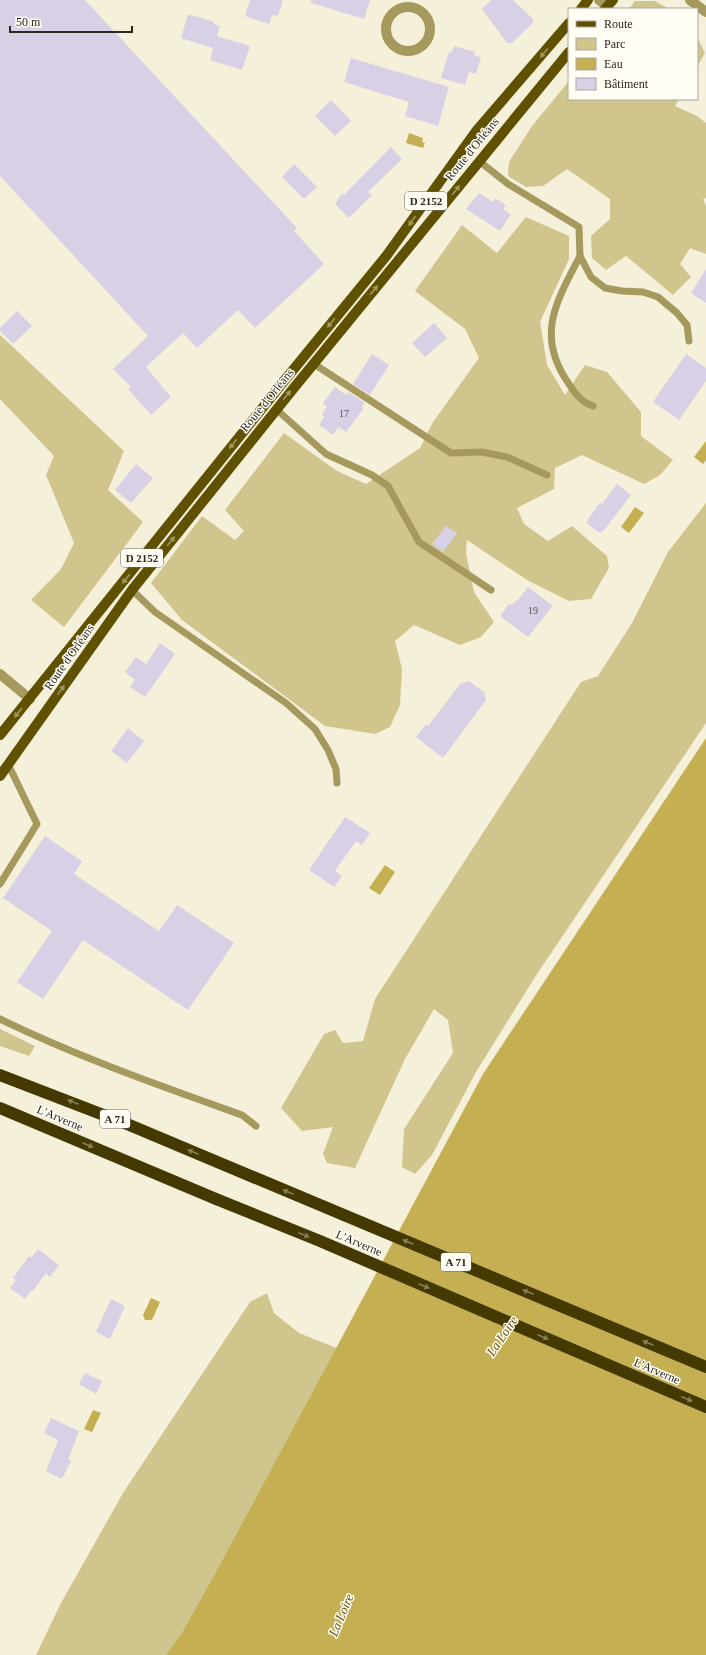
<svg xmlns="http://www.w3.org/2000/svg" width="706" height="1655" font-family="Georgia,serif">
<rect width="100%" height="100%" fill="#f5f0da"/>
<g fill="#d1c58e">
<polygon points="635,1 655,1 669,9 629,9"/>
<polygon points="697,37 705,53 697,67"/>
<polygon points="569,81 569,99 679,99 675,106 697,116 706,123 706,198 703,199 706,206 706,254 690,248 680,264 691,277 673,295 626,256 606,270 592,258 591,236 610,219 610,199 567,169 543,186 526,187 508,176 509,162 532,126"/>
<polygon points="526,217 569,236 569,259 540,322 547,365 565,395 585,365 607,372 641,412 641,436 673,460 660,475 644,484 582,455 555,468 554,489 517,508 524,524 548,541 572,526 607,556 609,568 591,599 569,601 527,580 467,540 466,553 474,592 494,622 481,637 460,645 414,625 395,641 402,669 400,705 390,727 375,734 325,726 182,620 151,583 202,516 235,540 244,531 225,510 284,433 337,471 366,484 420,448 433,422 479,358 465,329 415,291 462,225 497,253"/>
<polygon points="0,335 124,451 108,490 143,522 64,627 31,600 61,569 74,543 46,475 54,456 0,399"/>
<polygon points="706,503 706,723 535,977 476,1072 432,1155 415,1174 402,1167 404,1129 453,1053 448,1020 434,1009 405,1059 355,1168 327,1163 323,1154 333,1127 302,1131 281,1108 324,1034 335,1030 343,1043 363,1041 375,999 399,962 581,682 598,676 632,623 668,552"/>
<polygon points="0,1029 35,1046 29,1056 0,1046"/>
<polygon points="267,1293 274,1313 299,1333 344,1351 180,1655 36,1655 60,1605 123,1493 250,1302"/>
</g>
<g fill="#c4b053">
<polygon points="409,133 423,138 422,142 425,143 423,148 406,143"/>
<polygon points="706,441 706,460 703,464 694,457"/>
<polygon points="635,507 644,513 629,533 621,527"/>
<polygon points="706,738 706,1655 166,1655 182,1633 221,1563 483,1074"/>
<polygon points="385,865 395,872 380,895 369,888"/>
<polygon points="151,1298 160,1302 152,1320 145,1320 143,1315"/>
<polygon points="93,1410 101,1413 92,1432 84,1429"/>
</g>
<g fill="#d8d1e6">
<polygon points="0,0 85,0 297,228 294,231 324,264 255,328 238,310 197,348 183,333 146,367 171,397 151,415 128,389 131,387 113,369 148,336 0,176"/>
<polygon points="250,0 283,0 278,16 272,15 269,24 245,16"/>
<polygon points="311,0 370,0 364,19 311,3"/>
<polygon points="491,0 513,0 533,19 532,20 534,22 512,43 507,43 482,9"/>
<polygon points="188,14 214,22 213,24 220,26 217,36 250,46 242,70 210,60 213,48 181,38"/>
<polygon points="454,46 475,52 474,56 481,57 476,74 469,72 465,85 441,78 449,52 451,53"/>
<polygon points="351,58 449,87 438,126 405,116 409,102 344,82"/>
<polygon points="331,100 351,121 335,136 315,116"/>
<polygon points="391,147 402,159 368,192 372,195 349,218 335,204 342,193 344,195"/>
<polygon points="294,164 317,187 304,199 282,177"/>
<polygon points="479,193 493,202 495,198 506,205 503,209 511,214 500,231 466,209"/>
<polygon points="706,269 706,303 691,293"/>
<polygon points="17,311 32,326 13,344 0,331 0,328"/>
<polygon points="434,323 447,338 425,357 412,343"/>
<polygon points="372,354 389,365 370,395 353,384"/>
<polygon points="686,354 706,368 706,381 679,420 653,402"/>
<polygon points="335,387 346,395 348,392 365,403 362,407 364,408 346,432 338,427 333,435 319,425 324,417 322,414 327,407 323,403"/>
<polygon points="136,464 153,478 131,503 115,490"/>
<polygon points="617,484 631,495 604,530 600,533 586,523 600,502 602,504"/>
<polygon points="446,526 457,533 443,552 432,544"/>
<polygon points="528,587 553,606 528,637 500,616 509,604 512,605 516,600 517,601"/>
<polygon points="160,643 175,654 145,697 130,687 135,680 125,672 136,657 146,664"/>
<polygon points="469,681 484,692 486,700 443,758 416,737 426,724 428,726 460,684"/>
<polygon points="128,728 144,741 127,763 111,751"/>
<polygon points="345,817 370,833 362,845 356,841 335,871 342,876 334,887 309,870"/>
<polygon points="45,836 82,861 74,874 159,931 177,905 234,943 188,1010 83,940 43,999 17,982 52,931 3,898"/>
<polygon points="38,1249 59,1265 50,1277 46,1273 32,1292 31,1291 25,1299 10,1288 16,1280 13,1278 29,1256 31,1258"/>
<polygon points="111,1299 125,1306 110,1339 96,1332"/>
<polygon points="85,1373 102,1381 96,1394 79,1384"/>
<polygon points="51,1418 79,1431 68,1460 71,1461 62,1479 46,1471 58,1440 44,1433"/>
</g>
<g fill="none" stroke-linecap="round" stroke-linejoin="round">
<g stroke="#a5995e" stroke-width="7">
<polyline points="479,161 508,184 579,227 580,256 591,277 605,288 622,291 643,292 658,297 677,313 687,325 689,341"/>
<path d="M 580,256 C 556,302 535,336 569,384 C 575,394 582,403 593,406"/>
<polyline points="314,364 451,453 482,452 507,457 547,475"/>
<polyline points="276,409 326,454 372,475 388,486 419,542 491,590"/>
<polyline points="132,590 155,612 286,703 315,729 328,750 336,769 337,783"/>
<polyline points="0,884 37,824 8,764"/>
<path d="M 0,1019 C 78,1057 161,1086 242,1115 L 256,1126"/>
</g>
<g stroke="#a5995e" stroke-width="10">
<polyline points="690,0 706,12"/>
<circle cx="408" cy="29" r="22"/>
<polyline points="0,674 30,699"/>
</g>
<polyline stroke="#a5995e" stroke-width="10" points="599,0 607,6"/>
<g stroke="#5f5100" stroke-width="10">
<polyline points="581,9 588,0"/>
<polyline points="605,9 613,0"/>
<polyline points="0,735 284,381 387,255 477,130 569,23"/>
<polyline points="0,776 132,590 293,389 569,52"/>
</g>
<g stroke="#433901" stroke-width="12">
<polyline points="0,1075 127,1124 706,1367"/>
<polyline points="0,1108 216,1199 320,1241 706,1407"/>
</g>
</g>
<defs><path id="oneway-solid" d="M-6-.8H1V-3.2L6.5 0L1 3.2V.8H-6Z"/></defs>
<g fill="#9f9662">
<use href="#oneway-solid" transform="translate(544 53) rotate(130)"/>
<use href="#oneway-solid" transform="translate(456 190) rotate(-51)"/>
<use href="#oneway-solid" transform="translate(412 221) rotate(126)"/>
<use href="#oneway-solid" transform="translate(374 290) rotate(-51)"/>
<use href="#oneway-solid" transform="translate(331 323) rotate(129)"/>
<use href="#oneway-solid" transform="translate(287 395) rotate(-51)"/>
<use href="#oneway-solid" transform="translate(233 444) rotate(129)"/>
<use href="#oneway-solid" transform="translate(171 541) rotate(-51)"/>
<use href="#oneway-solid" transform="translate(126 579) rotate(129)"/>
<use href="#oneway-solid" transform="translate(61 690) rotate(-55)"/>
<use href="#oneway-solid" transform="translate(18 713) rotate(129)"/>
</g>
<g fill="#857e56">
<use href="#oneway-solid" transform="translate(73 1102) rotate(-158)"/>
<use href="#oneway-solid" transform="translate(88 1145) rotate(23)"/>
<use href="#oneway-solid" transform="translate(193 1152) rotate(-157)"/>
<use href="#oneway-solid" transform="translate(288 1192) rotate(-157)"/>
<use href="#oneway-solid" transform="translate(304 1235) rotate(22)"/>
<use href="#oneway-solid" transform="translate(408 1242) rotate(-157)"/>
<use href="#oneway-solid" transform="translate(424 1286) rotate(23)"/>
<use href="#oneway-solid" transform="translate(528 1292) rotate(-157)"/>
<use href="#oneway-solid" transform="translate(543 1337) rotate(23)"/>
<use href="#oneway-solid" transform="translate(648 1343) rotate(-157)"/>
<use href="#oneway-solid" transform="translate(687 1399) rotate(23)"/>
</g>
<g text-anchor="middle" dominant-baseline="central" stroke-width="3" stroke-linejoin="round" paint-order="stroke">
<g font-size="10" fill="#565252">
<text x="344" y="413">17</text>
<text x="533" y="610">19</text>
</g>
<g fill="#fffdf4" stroke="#6a6860" stroke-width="1">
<rect x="405" y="192" width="42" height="18" rx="3"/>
<rect x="121" y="549" width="42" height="18" rx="3"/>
<rect x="100" y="1110" width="30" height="18" rx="3"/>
<rect x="441" y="1253" width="30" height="18" rx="3"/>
</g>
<g font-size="11" font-weight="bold" fill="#2a2820">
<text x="426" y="201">D 2152</text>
<text x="142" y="558">D 2152</text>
<text x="115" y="1119">A 71</text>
<text x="456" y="1262">A 71</text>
</g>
<g font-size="12" fill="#2a2820" stroke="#fffdf4">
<text transform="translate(472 149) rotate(-51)">Route d'Orléans</text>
<text transform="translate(267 400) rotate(-51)">Route d'Orléans</text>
<text transform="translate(69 657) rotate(-55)">Route d'Orléans</text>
<text transform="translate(60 1118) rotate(23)">L'Arverne</text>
<text transform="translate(359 1243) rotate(23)">L'Arverne</text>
<text transform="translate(657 1371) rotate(23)">L'Arverne</text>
</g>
<g font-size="13" font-style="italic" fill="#5e5004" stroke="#fffdf4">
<text transform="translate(502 1336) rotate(-56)">La Loire</text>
<text transform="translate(341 1615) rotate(-67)">La Loire</text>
</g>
</g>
<rect x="568" y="8" width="130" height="92" fill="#fffdf4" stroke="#aaa89f"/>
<rect x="576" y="21" width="20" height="6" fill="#5f5100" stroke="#aaa89f"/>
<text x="604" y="28" font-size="12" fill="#2a2820">Route</text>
<rect x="576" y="38" width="20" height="12" fill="#d1c58e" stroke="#aaa89f"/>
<text x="604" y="48" font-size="12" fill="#2a2820">Parc</text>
<rect x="576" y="58" width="20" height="12" fill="#c4b053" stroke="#aaa89f"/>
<text x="604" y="68" font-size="12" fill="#2a2820">Eau</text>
<rect x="576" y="78" width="20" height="12" fill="#d8d1e6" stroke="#aaa89f"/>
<text x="604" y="88" font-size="12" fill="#2a2820">Bâtiment</text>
<path d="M10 26v6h122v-6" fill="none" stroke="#2a2820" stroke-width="2"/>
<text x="16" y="26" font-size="12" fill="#2a2820" stroke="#fffdf4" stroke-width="3" paint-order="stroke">50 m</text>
</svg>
